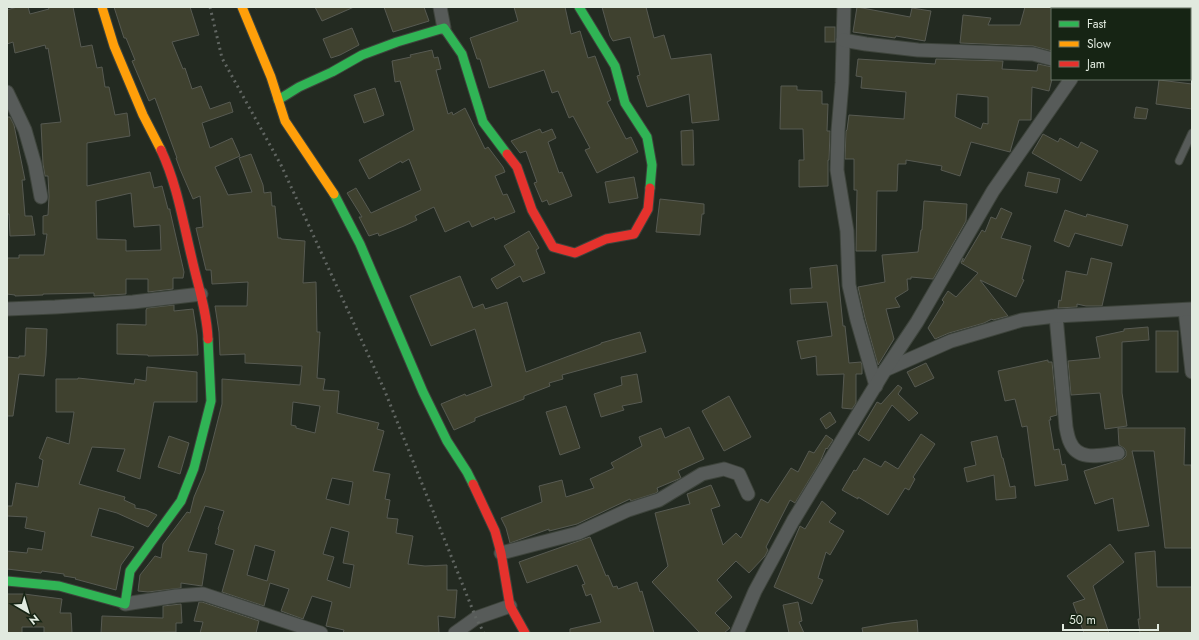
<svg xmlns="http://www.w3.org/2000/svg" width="1199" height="640" font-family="Jost,sans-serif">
<rect width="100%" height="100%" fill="#232a21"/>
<g fill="#3f412f" stroke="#575a52" fill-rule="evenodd">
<path d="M 17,7 L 28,7 L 30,14 L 49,9 L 48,7 L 73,7 L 81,47 L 92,45 L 97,68 L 102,67 L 105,87 L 109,87 L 115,115 L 127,113 L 130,136 L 87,143 L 87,186 L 150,172 L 154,188 L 162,186 L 168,209 L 170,209 L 170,211 L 184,272 L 183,278 L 173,278 L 173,289 L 148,292 L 148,279 L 126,279 L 126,294 L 94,296 L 94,293 L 43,294 L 43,295 L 15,296 L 15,295 L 7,294 L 7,258 L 19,258 L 19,255 L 44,255 L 47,234 L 43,234 L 43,216 L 48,215 L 49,196 L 48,176 L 45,176 L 43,164 L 41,124 L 61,122 L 48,48 L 46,49 L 45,45 L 15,53 L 13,42 L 7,44 L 7,10 ZM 131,193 L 134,227 L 160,225 L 161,250 L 126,251 L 126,240 L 97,239 L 96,201 Z"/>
<path d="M 114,7 L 190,7 L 199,35 L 172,42 L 183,69 L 185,68 L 192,89 L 201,86 L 210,109 L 230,102 L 233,112 L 202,123 L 210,148 L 232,138 L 240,156 L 215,167 L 228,195 L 252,192 L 239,158 L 251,154 L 263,185 L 264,193 L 271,192 L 272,206 L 275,206 L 278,238 L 281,238 L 281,239 L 305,241 L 303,283 L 316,282 L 317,332 L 320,332 L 317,378 L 325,379 L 323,390 L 339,391 L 337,413 L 379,423 L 377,429 L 384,431 L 373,471 L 390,474 L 385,499 L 390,500 L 387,518 L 398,519 L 396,533 L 413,536 L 408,564 L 425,566 L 447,565 L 447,590 L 457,590 L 455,618 L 438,616 L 439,633 L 343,633 L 344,630 L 326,626 L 332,602 L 312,596 L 303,619 L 281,611 L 289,589 L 270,583 L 264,606 L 222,592 L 234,550 L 215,544 L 219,530 L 218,529 L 224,511 L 205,506 L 188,551 L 207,554 L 202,586 L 181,583 L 181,588 L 148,592 L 138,591 L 140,575 L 155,556 L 161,558 L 163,544 L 187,512 L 190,513 L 194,497 L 205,471 L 222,404 L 222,379 L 300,385 L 302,366 L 245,363 L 245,354 L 220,355 L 219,332 L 215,306 L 247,306 L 248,282 L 212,284 L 211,270 L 206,270 L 196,228 L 203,227 L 200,196 L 193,199 L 180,169 L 176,158 L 177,158 L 155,98 L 149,101 L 132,61 L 135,60 L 126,38 L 124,38 ZM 293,402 L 320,406 L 315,433 L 296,428 L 296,426 L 291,425 ZM 332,478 L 353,482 L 349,505 L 326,499 ZM 331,527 L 349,532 L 343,563 L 354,565 L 350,588 L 327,580 L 334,557 L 323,554 ZM 255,545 L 275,551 L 267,581 L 247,575 Z"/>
<polygon points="315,7 354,7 322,21"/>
<polygon points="384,7 424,7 429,21 393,32"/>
<polygon points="514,7 565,7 571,34 580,31 588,58 595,56 611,100 607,102 626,139 631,137 638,152 597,173 585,150 590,148 573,116 569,118 558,91 552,93 544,70 489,88 480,59 477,59 470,38 518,21"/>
<polygon points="602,7 646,7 654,38 664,35 671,59 711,54 719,120 692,123 689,94 647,107 637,76 640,75 630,37 613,41 610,36"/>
<polygon points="857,7 910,17 912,8 931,11 925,41 896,36 895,38 853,32"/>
<polygon points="1025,7 1052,7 1052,51 1033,46 960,43 963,15 991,18 988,25 1020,25"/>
<rect x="825" y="27" width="10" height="15"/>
<polygon points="352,28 359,45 340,55 331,58 323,39"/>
<polygon points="432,50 434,58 438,57 441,69 436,70 448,114 452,112 453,115 465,108 485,149 488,147 503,167 505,172 495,176 503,195 507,194 515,212 495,220 494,217 472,227 469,221 445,232 434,207 415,216 417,220 404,226 379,236 378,233 369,236 359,217 362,217 347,193 356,188 371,213 421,190 409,159 402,163 401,161 369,179 359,160 414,130 400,81 395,82 392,61 411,57 410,55"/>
<path d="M 858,59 L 935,64 L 936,59 L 1003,61 L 1002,69 L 1037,71 L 1038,64 L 1052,67 L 1052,79 L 1049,91 L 1032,87 L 1031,120 L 1019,120 L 1010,152 L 971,142 L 960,176 L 941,170 L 942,166 L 906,160 L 906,164 L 898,164 L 897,191 L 877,191 L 876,251 L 856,251 L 857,190 L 854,190 L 854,159 L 845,159 L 846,131 L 847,130 L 849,115 L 904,119 L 906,92 L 861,88 L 862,77 L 856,76 ZM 957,94 L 988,97 L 988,124 L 983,123 L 981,129 L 955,117 Z"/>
<polygon points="1159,80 1192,84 1192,109 1156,104"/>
<polygon points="781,86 797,86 797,90 822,91 822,104 828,104 827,131 830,131 829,160 828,160 828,186 799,187 799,160 804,160 803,129 780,129"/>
<polygon points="375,88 384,115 364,123 354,95"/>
<polygon points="1136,107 1148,109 1146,119 1134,118"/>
<polygon points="7,117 10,117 14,125 25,180 22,180 25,216 32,216 35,235 10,236 9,214 7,214"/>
<polygon points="540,129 542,133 552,129 556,138 548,142 559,173 562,172 572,196 549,205 547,200 542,202 534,183 537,182 526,151 520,153 511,141"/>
<polygon points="693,130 694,165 682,165 681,131"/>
<polygon points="1043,134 1058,142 1060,138 1078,148 1081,142 1098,151 1081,181 1032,153"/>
<polygon points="1028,172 1060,179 1057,193 1025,186"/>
<polygon points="634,177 638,198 609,203 605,182"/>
<polygon points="660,199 704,204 704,214 702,214 700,235 656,232"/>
<polygon points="924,201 967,204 966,221 933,279 911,277 911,279 907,279 908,290 895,298 900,307 886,309 894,339 878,365 865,318 858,287 885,282 882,255 918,252 921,230 922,230"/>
<polygon points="1001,208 1012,213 1001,238 1031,246 1022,279 1024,280 1016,297 980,280 1008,316 993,320 992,319 984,323 949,333 935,339 928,328 944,302 942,300 948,291 956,297 978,273 961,263 963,258 963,262 982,230 985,232 991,217 996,219"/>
<polygon points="1065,210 1086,217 1087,214 1128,225 1122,246 1075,233 1069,247 1054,241"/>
<polygon points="529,231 539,248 536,250 545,273 523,282 520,276 497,289 491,279 515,265 504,246"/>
<polygon points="1091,258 1112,263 1102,306 1086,306 1077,304 1077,307 1058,308 1059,300 1061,301 1066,271 1087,275"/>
<polygon points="837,265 843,326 845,326 849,363 861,362 862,365 862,374 856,374 856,403 852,409 842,408 844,374 817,375 816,356 801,359 797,341 832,336 827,302 791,304 790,289 812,288 810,268"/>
<polygon points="460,276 473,308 483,304 485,309 507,302 526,372 601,344 601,343 640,332 646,352 562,375 563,379 549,383 550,386 524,396 524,399 475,418 475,421 454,430 441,404 465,394 466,396 492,386 475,329 431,346 410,296"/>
<polygon points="174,305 174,311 193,309 197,335 198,355 148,356 148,355 117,354 117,324 146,325 146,310 147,308"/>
<polygon points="1148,327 1149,340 1122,342 1122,393 1127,426 1105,429 1100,393 1071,395 1068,361 1100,358 1096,337 1124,331 1124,329"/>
<polygon points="26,328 47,329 46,355 44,376 19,374 13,416 7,416 7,357 19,358 19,356 25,356"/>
<rect x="1156" y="331" width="22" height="41"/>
<polygon points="1048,360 1048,362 1052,362 1057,415 1050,417 1051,420 1049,420 1054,450 1059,449 1062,465 1065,464 1068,480 1035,486 1027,426 1022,427 1015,399 1005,401 998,371"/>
<polygon points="926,363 934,378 915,387 907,372"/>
<polygon points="147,367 197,372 197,402 154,402 140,479 117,471 125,449 92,447 79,484 125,497 124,500 135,505 135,508 146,510 157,515 148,527 117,513 99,508 91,536 134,547 121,565 116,590 75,579 76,578 64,576 64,574 42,571 41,573 7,569 7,551 27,553 28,548 42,550 45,532 25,528 27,517 7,516 7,506 12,506 16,483 38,487 43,460 39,458 47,437 69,444 74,412 56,412 56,379 78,379 78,378 134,384 135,379 146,381"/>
<polygon points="637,374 642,402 622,406 624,410 601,417 594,394 622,385 621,377"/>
<polygon points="898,385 902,388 898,394 918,413 909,421 892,405 869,441 858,434 877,402 881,404"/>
<polygon points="729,396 751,437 724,451 702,411"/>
<polygon points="566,406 580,448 560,455 546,412"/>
<polygon points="830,412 836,422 826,429 820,419"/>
<polygon points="689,427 704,459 678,471 681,478 657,488 658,491 656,493 631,501 630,499 577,524 549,531 549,529 510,543 506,528 501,518 542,502 539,486 562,480 566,497 594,488 590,479 614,468 611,463 642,446 639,437 661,428 665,438"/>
<polygon points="1118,428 1185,428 1184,465 1191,465 1192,475 1192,548 1165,548 1154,451 1132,451 1149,526 1118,531 1113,498 1095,504 1084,471 1123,459 1126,456 1126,451 1124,448 1119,445"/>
<polygon points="921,434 935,444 913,477 915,479 909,490 905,488 888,515 858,497 858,499 842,490 854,470 856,471 864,458 881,467 885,461 898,469"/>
<polygon points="826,435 833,440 827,449 826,448 820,462 795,503 790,500 766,547 768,550 765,556 749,573 736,561 717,580 732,597 715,613 730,628 724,633 700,633 652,582 668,566 655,513 690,504 687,494 711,485 720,506 711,509 723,545 736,533 741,538 761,499 768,503 791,468 798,472 809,451 814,453"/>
<polygon points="169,436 189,443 180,474 158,467"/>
<polygon points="997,436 1002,458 1003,458 1010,487 1015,486 1016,498 996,500 994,475 967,482 964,468 976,465 971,442"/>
<polygon points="822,501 836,513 829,522 844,531 830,555 826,552 818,578 823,580 812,604 774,587 800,526 805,529"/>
<polygon points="590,537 606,576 608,575 613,587 617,586 618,589 637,582 640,592 642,591 654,633 570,633 570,629 601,622 591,594 586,596 582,585 585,584 577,565 527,583 519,562"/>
<polygon points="1110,544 1124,562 1093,586 1109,633 1084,633 1073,603 1085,599 1067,576"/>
<polygon points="1155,551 1157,587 1192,587 1192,633 1140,633 1138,619 1140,619 1135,553"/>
<polygon points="7,594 24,594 62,599 60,613 71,613 72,633 44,633 44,627 22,627 22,633 7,633"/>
<polygon points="199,602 202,602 259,621 256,633 200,633 203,622 194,621"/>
<polygon points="798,602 802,621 799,622 804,633 789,633 783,605"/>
<polygon points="181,604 182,623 176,623 176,632 101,633 102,616 163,618 163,606"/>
<polygon points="917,620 918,633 863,633 862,628 891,623"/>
</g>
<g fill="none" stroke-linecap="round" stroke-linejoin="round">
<defs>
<polyline id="lane" points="1179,161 1192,133"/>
<g id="street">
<polyline points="440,7 444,28"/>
<polyline points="844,7 842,83 838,131 837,170 847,231 849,285 857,320 876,386"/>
<polyline points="1113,9 1114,7"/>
<polyline points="843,40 866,44 918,50 1033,54 1052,59"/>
<polyline points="1190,65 1192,65"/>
<polyline points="7,92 25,130 35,165 41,197"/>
<polyline points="7,309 55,307 133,302 201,294"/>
<polyline points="1185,310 1192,372"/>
<path d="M 1056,316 L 1066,427 C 1067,432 1068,438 1070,442 C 1078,462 1102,455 1118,453"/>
<polyline points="885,370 951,341 1022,320 1056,316 1192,309"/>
<polyline points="501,553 578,533 628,510 659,500 702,474 724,469 739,474 748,494"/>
<polyline points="125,604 176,596 203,594 321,633"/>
<polyline points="455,633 476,618 510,606"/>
<polyline points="737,633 755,591 793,521 885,370 917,322 993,191 1071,79"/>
</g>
<g id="fast">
<polyline points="579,7 615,66 625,103 647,137 652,165 650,188"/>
<polyline points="278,100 299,87 332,72 362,55 397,42 444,28 462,54 483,122 507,154"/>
<polyline points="334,194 360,244 423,392 447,441 467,472 473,484"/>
<polyline points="7,581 59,586 125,604 130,571 181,501 194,468 211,401 208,339"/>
</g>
<g id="slow">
<polyline points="102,7 114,46 143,115 161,150"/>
<polyline points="242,7 271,77 285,121 334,194"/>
</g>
<g id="jam">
<path d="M 161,150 C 177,184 183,222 192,259 C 198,286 207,312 208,339"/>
<polyline points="507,154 517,167 532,210 553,247 575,253 606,239 634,234 648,209 650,188"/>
<polyline points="473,484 495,531 501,553 510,606 525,633"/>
</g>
</defs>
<use href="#lane" stroke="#3e443c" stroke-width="9"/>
<use href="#street" stroke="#3e443c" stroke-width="15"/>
<use href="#fast" stroke="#3e443c" stroke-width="11"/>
<use href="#slow" stroke="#3e443c" stroke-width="11"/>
<use href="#jam" stroke="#3e443c" stroke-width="11"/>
<use href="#lane" stroke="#575b59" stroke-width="7"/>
<use href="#street" stroke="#575b59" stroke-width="13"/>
<use href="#fast" stroke="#30b455" stroke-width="9"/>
<use href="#slow" stroke="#ff9f0a" stroke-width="9"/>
<use href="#jam" stroke="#e5322d" stroke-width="9"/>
<polyline stroke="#616662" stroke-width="3" stroke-dasharray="2 4" stroke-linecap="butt" points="210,7 222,58 281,165 384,389 476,618 484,633"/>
</g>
<rect width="1199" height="640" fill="none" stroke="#e1eadf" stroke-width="16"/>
<rect x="1051" y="8" width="140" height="72" fill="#162414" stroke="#677365"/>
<rect x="1059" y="21" width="20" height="6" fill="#30b455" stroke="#677365"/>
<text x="1087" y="28" font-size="12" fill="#e1eadf">Fast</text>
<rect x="1059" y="41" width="20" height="6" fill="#ff9f0a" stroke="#677365"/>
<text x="1087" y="48" font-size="12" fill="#e1eadf">Slow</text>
<rect x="1059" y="61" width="20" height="6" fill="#e5322d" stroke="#677365"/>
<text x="1087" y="68" font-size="12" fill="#e1eadf">Jam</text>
<g transform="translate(28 612) rotate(142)" stroke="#162414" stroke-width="3" paint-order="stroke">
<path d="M0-3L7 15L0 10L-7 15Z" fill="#e1eadf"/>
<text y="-6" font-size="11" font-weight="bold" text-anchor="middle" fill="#e1eadf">N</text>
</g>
<path d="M1063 624v6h95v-6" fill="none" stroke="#e1eadf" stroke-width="2"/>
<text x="1069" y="624" font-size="12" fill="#e1eadf" stroke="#162414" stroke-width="3" paint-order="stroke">50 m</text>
</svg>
